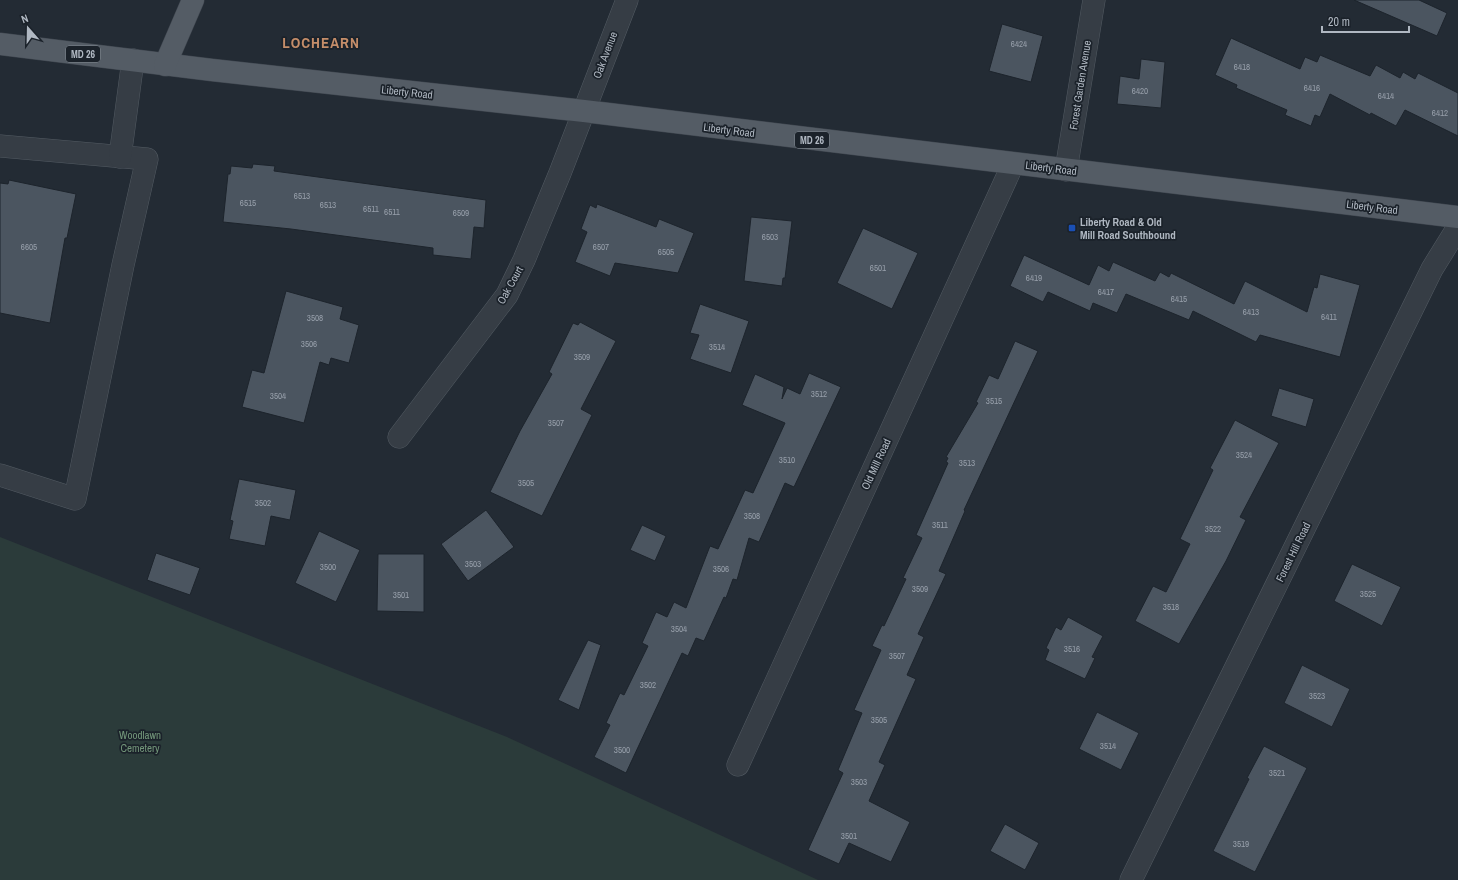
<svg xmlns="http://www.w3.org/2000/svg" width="1458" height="880" font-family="'Archivo Narrow',sans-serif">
<rect width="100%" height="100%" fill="#232b34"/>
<polygon fill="#2b3b3a" points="0,537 507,737 818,880 0,880"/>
<g fill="#4b5560" stroke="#1d242c">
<polygon points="1354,0 1419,0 1447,13 1437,36"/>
<polygon points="1002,24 1043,36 1031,82 989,71"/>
<polygon points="1231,38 1300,69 1305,57 1317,62 1320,55 1370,76 1376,65 1400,78 1403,72 1415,79 1418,73 1458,93 1458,136 1405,110 1396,126 1371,113 1370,115 1330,94 1320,117 1315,115 1311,126 1285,115 1287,110 1236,88 1237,85 1215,75"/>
<polygon points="1141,59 1165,62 1161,108 1117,104 1120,76 1139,79"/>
<polygon points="253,164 275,166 274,171 486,200 484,228 474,227 471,259 433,255 433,248 291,229 223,222 228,174 230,174 231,166 252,168"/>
<polygon points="9,180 76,194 67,238 65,238 50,323 0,313 0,183 8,184"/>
<polygon points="597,204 656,227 659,219 694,233 678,273 615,263 610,276 575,262 587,232 581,229 590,205 596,208"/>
<polygon points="751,217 792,221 785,278 783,278 782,286 744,281"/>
<polygon points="863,228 918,253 892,309 837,283"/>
<polygon points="1024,255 1089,285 1098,265 1109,271 1113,262 1155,281 1160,272 1169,277 1171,273 1234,304 1245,281 1307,312 1314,287 1317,288 1320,274 1360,285 1340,357 1260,335 1256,342 1193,311 1189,320 1126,294 1117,313 1093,303 1090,311 1048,292 1043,302 1010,286"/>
<polygon points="286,291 343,307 340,319 359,325 349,363 331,358 329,365 320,362 304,423 242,407 252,370 264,373"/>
<polygon points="700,304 749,321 731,373 690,359 699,335 690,333"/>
<polygon points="580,322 616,341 581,409 592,415 542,516 490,492 520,431 552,374 549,372 573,323 578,325"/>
<polygon points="1015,341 1038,351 964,510 965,511 939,571 946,574 918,634 924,637 907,675 916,679 879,762 885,765 869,801 910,822 891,862 849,843 839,864 808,850 843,773 838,770 862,713 854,710 881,650 872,646 882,625 884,626 906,579 903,578 922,538 916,535 948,463 946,462 948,458 946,457 978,403 976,402 989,375 998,379"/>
<polygon points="809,373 841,387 794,487 785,483 759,542 749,538 737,580 733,579 726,598 724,597 704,641 696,638 688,656 682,653 626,773 594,757 610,725 606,723 620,693 624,695 648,646 642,643 656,612 667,617 674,602 686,608 710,546 718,549 745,490 753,493 785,423 742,405 755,374 784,387 782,399 787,388 800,394"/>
<polygon points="1279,388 1314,399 1306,427 1271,416"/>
<polygon points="1235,420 1279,443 1240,517 1246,520 1226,561 1179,644 1135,621 1153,586 1166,592 1190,544 1180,539 1213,470 1210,468"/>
<polygon points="239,479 296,490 290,520 271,516 265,546 229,539 233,521 230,520"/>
<polygon points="486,510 514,547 468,581 441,544"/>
<polygon points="642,525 666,536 655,561 630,550"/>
<polygon points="319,531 360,550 336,602 295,583"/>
<polygon points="156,553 200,568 190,595 147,580"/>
<polygon points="378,554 424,554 424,612 377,611"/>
<polygon points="1352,564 1401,587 1382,626 1334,601"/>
<polygon points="1068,617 1103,636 1092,657 1095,658 1085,679 1045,660 1049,650 1046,648 1056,627 1061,630"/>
<polygon points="588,640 601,645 579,710 558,700"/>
<polygon points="1302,665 1350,689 1332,727 1284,703"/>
<polygon points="1097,712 1139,733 1121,770 1079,749"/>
<polygon points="1264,746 1307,768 1255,872 1213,851 1249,779 1247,778"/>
<polygon points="1005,824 1039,843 1025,870 990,851"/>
</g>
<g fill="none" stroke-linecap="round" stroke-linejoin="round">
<defs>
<g id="minor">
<polyline points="0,146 147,159 123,265 75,499 0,475"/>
<polyline points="120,157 133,60"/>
<polyline points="1066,170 1094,0"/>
<polyline points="399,437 507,295 524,260 560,173 627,0"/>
<polyline points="738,765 1013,164"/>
<polyline points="1131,880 1432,269 1458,227"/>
</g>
<g id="major">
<polyline points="0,44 212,70 584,111 1458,217"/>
<polyline points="165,65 193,0"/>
</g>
</defs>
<use href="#minor" stroke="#535b63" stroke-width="23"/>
<use href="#major" stroke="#3f464f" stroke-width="23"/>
<use href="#minor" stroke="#363d45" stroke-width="22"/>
<use href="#major" stroke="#545c65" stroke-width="22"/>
</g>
<rect fill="#1a4fb4" stroke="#1b222a" stroke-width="1.5" x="1068" y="224" width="8" height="8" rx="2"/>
<g text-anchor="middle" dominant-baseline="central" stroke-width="3.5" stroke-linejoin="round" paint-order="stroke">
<g font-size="9" fill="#979faa">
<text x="1019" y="44">6424</text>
<text x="1242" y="67">6418</text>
<text x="1312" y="88">6416</text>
<text x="1140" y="91">6420</text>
<text x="1386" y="96">6414</text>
<text x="1440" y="113">6412</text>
<text x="302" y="196">6513</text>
<text x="248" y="203">6515</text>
<text x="328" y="205">6513</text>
<text x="371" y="209">6511</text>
<text x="392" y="212">6511</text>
<text x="461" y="213">6509</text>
<text x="770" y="237">6503</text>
<text x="29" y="247">6605</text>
<text x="601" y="247">6507</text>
<text x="666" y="252">6505</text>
<text x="878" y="268">6501</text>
<text x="1034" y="278">6419</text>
<text x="1106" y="292">6417</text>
<text x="1179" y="299">6415</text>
<text x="1251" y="312">6413</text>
<text x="1329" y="317">6411</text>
<text x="315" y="318">3508</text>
<text x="309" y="344">3506</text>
<text x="717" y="347">3514</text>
<text x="582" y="357">3509</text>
<text x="819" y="394">3512</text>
<text x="278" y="396">3504</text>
<text x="994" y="401">3515</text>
<text x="556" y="423">3507</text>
<text x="1244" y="455">3524</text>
<text x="787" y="460">3510</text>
<text x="967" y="463">3513</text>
<text x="526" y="483">3505</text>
<text x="263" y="503">3502</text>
<text x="752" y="516">3508</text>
<text x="940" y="525">3511</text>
<text x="1213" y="529">3522</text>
<text x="473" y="564">3503</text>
<text x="328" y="567">3500</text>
<text x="721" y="569">3506</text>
<text x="920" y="589">3509</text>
<text x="1368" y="594">3525</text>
<text x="401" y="595">3501</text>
<text x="1171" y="607">3518</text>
<text x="679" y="629">3504</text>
<text x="1072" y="649">3516</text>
<text x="897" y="656">3507</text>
<text x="648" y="685">3502</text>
<text x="1317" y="696">3523</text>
<text x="879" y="720">3505</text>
<text x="1108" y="746">3514</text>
<text x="622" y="750">3500</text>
<text x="1277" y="773">3521</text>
<text x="859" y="782">3503</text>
<text x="849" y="836">3501</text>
<text x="1241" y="844">3519</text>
</g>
<g fill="#1b222a" stroke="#838b94" stroke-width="1">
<rect x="66" y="46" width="34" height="16" rx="3"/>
<rect x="795" y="132" width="34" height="16" rx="3"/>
</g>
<g font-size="10" font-weight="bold" fill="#b0b8c2">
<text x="83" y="54">MD 26</text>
<text x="812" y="140">MD 26</text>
</g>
<g font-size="11" fill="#b0b8c2" stroke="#1b222a">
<text transform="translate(605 55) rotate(-69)">Oak Avenue</text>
<text transform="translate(1080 85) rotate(-81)">Forest Garden Avenue</text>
<text transform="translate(407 92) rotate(6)">Liberty Road</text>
<text transform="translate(729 130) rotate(7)">Liberty Road</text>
<text transform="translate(1051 168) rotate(7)">Liberty Road</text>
<text transform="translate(1372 207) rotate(7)">Liberty Road</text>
<text transform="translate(510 285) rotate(-61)">Oak Court</text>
<text transform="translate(876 464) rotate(-65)">Old Mill Road</text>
<text transform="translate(1293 552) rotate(-64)">Forest Hill Road</text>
</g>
<g font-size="11" font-weight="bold" fill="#b0b8c2" stroke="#1b222a" text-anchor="start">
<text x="1080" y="222">Liberty Road &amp; Old<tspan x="1080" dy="13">Mill Road Southbound</tspan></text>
</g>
<g font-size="11" fill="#729579" stroke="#1b222a">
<text x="140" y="735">Woodlawn<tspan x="140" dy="13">Cemetery</tspan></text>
</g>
<g font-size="15" font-weight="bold" letter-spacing="1" fill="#c48d69" stroke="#1b222a">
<text x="321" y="42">LOCHEARN</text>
</g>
</g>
<g transform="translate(28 28) rotate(340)" stroke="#1b222a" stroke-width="3" paint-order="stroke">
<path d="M0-3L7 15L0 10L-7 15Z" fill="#b0b8c2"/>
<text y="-6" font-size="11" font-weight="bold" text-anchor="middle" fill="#b0b8c2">N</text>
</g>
<path d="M1322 26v6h87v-6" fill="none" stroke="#b0b8c2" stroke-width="2"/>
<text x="1328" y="26" font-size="12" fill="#b0b8c2" stroke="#1b222a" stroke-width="3" paint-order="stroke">20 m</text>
</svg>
